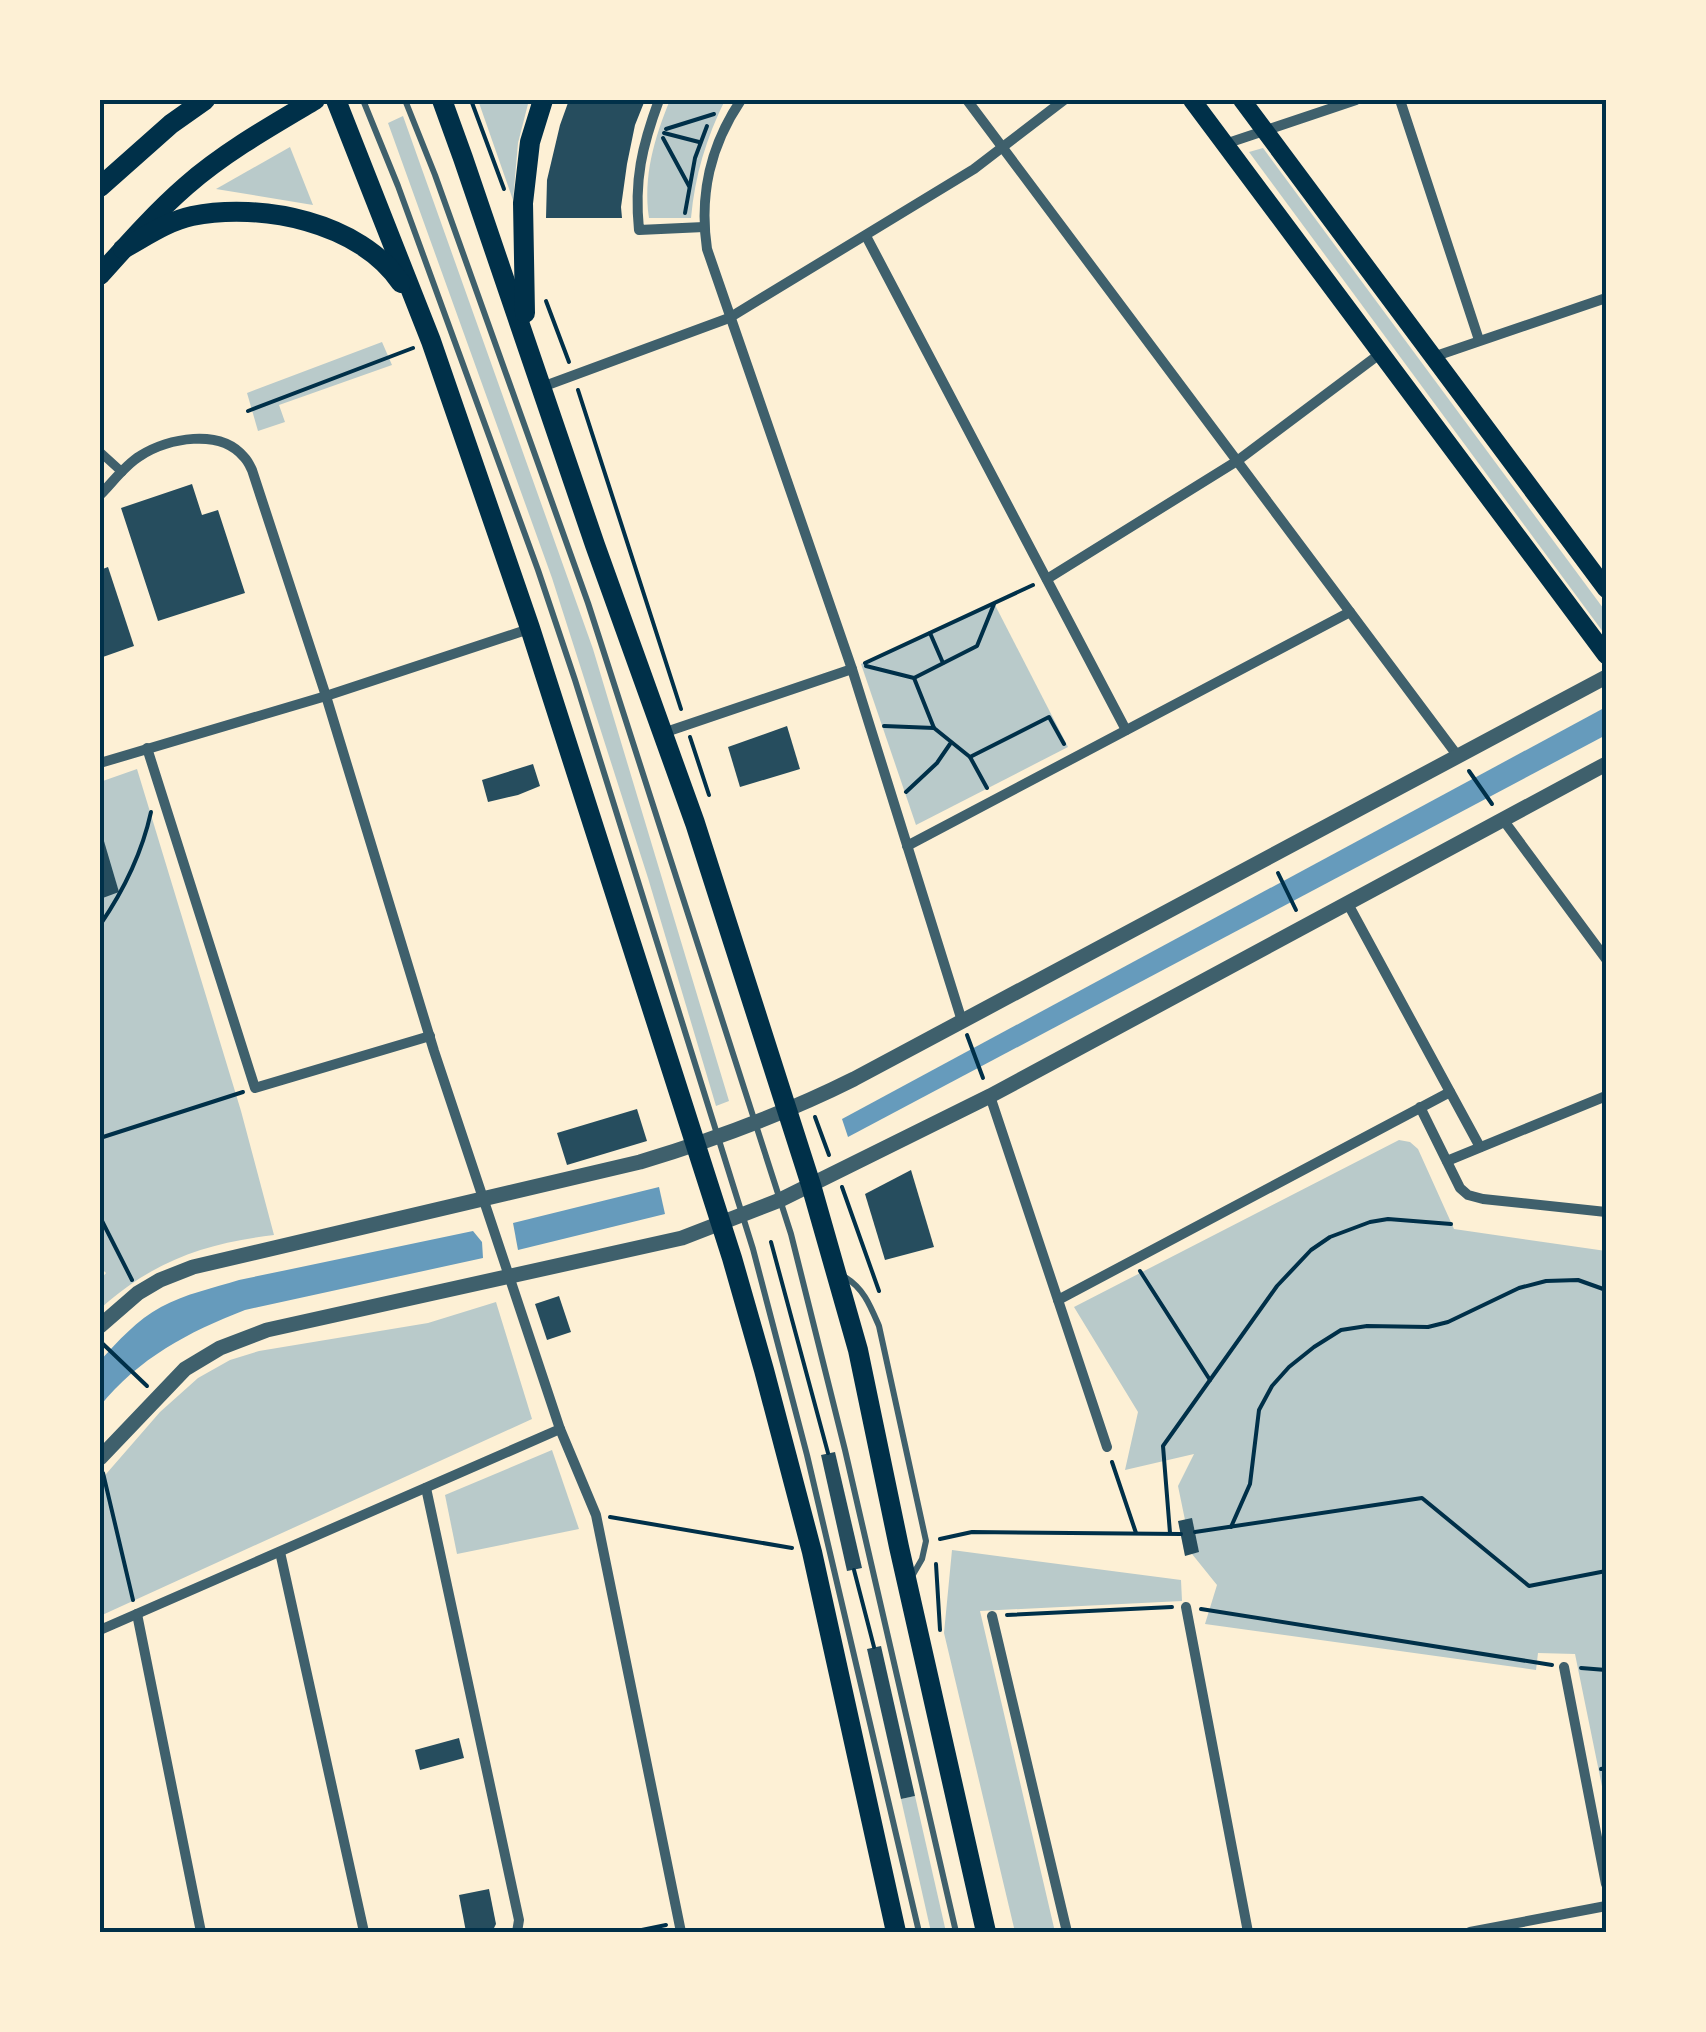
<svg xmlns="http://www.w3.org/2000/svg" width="1706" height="2032" font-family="Signika,sans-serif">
<rect width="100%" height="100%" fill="#fdf0d5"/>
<g fill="#b9caca">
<polygon points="478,100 529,100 518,143 513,200"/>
<path d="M 670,100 L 725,100 C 706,139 695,175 691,218 L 649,218 C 643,176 654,139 670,100 Z"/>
<polygon points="403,116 593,649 729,1101 716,1106 648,878 552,578 388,123"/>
<polygon points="290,147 313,205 216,189"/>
<polygon points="1263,148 1606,612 1606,636 1249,152"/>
<polygon points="382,342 392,365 279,405 285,422 258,431 247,393"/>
<polygon points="994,603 1068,747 916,825 861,664"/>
<path d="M 137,769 L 241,1111 L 274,1235 C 205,1243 153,1261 100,1309 L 100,1280 L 106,1273 L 100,1267 L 100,782 Z"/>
<polygon points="1399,1140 1410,1142 1418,1149 1454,1229 1606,1251 1606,1806 1575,1654 1538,1653 1536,1670 1205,1624 1217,1585 1192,1554 1178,1486 1194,1454 1125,1470 1138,1412 1074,1307"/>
<polygon points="496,1302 532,1419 100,1616 100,1481 160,1412 198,1378 230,1360 259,1351 428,1323"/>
<polygon points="552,1450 579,1529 457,1554 445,1495"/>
<polygon points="952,1550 1181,1580 1182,1601 980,1611 1055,1932 1015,1932 944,1633"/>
<polygon points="915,1796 946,1932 931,1932 901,1799"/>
</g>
<g fill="#669bbc">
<polygon points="1604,708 1606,735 848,1137 842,1119"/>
<polygon points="659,1187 665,1214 518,1250 513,1223"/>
<path d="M 473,1231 L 482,1242 L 483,1258 L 245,1310 C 188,1332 139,1358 100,1406 L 100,1361 C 118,1341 137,1320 161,1307 C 185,1294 213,1288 239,1280 Z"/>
</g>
<g fill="#264d5e">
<polygon points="569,100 645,100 635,125 627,164 621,207 622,218 546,218 547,180 560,125"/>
<polygon points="192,484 202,515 218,510 245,593 158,621 121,508"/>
<polygon points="108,567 134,646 100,658 100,570"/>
<polygon points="787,726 800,769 740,787 728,747"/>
<polygon points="533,764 540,786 518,795 488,802 482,780"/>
<polygon points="101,831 119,892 100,899 100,832"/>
<polygon points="637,1109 647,1141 567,1165 557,1133"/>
<polygon points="911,1170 934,1247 885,1260 865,1194"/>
<polygon points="559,1296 571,1332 547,1340 535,1304"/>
<polygon points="835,1452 862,1568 847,1571 821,1455"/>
<polygon points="1192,1518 1199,1552 1185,1556 1178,1521"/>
<polygon points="881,1646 915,1796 901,1799 867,1649"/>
<polygon points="459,1738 464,1758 420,1770 415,1750"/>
<polygon points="489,1889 496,1924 492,1932 466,1932 459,1895"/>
</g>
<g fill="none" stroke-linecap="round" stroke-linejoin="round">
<g stroke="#003049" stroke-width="4">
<polyline points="471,100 504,189"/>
<polyline points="666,129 714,114"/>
<polyline points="664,133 699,142"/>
<polyline points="663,138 689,186"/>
<polyline points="685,213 695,158 707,126"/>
<polyline points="546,301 569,362"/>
<polyline points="578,390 681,709"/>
<polyline points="248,411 413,348"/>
<polyline points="930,633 943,663"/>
<polyline points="865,663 1033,585"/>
<polyline points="866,666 914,678 934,728 970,757 1049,717 1064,744"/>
<polyline points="914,678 977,646 994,604"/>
<polyline points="884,726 934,728"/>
<polyline points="690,737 709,795"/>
<polyline points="970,757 987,788"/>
<polyline points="1469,771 1492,804"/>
<polyline points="906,792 937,763 950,744"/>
<polyline points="1278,873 1296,910"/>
<path d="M 100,925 C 124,890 142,853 151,812"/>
<polyline points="967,1035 983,1078"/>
<polyline points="815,1117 829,1155"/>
<polyline points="100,1138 243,1092"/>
<polyline points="842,1187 879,1291"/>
<polyline points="100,1217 132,1280"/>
<polyline points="771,1242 828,1453"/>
<polyline points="1140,1271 1210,1380"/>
<polyline points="103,1344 147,1386"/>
<polyline points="1112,1462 1136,1533"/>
<polyline points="103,1473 133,1600"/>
<polyline points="610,1517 792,1548"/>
<polyline points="1231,1527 1250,1484 1259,1410 1272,1386 1289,1367 1314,1347 1341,1330 1367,1326 1428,1327 1448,1322 1519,1288 1546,1281 1578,1280 1606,1290"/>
<polyline points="1195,1532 1422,1498 1529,1586 1606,1571"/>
<polyline points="1170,1533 1163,1446 1277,1286 1311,1250 1330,1237 1370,1222 1388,1219 1451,1224"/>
<polyline points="940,1539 972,1532 1181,1534"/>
<polyline points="936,1564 940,1630"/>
<polyline points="854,1570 874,1647"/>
<polyline points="1201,1609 1552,1665"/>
<polyline points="1007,1615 1172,1607"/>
<polyline points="1581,1668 1606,1670"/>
<polyline points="1601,1769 1606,1768"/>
<polyline points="632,1932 666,1925"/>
</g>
<g stroke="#3f606c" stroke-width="6">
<polyline points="363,100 398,186 538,570 575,680 753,1249 807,1455 919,1932"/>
<polyline points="405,100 435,175 588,603 791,1234 845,1450 956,1932"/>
<path d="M 845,1277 C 864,1289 870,1305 879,1326 L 926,1541 L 922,1559 L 911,1578"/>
</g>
<polyline stroke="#3f606c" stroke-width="9" points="100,452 122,472"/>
<g stroke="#3f606c" stroke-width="10">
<path d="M 659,100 C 642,146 634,180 639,230 L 704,227"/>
<path d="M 741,100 C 710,146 699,194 707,249 L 852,669 L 962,1021"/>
<polyline points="967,100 1457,755"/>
<polyline points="1400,100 1479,340"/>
<polyline points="1225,144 1356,100"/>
<polyline points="866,236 1126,730"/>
<polyline points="1433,357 1606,298"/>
<polyline points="542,387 729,318 974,169 1064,100"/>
<path d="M 100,495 C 113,482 125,465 140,456 C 168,438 220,428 244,457 C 248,461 250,466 252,470 L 326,696 L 434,1051 L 560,1429 L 596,1515 L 681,1932"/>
<polyline points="1047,579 1237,461 1381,353"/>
<polyline points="663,733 852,669"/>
<polyline points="147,748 255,1088 430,1036"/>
<polyline points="100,763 326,696 529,629"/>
<polyline points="1504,821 1606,959"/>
<polyline points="907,846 1350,612"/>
<polyline points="1348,904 1480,1147"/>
<polyline points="990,1096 1107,1447"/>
<polyline points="1420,1107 1460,1188 1468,1195 1483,1199 1606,1212"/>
<polyline points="1447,1161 1606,1096"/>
<polyline points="1058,1300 1450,1092"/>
<polyline points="426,1488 519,1920 517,1932"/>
<polyline points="280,1552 364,1932"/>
<polyline points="1186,1607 1248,1932"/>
<polyline points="137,1614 201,1932"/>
<polyline points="992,1616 1067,1932"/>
<polyline points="100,1630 560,1429"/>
<polyline points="1564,1667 1606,1884"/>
<polyline points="1470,1932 1606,1906"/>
</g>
<g stroke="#3f606c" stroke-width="15">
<path d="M 100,1326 L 138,1293 L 160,1280 L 193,1267 L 640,1162 C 713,1140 786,1113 854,1079 L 1606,677"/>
<polyline points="100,1458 185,1369 220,1348 267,1330 682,1238 780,1200 990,1096 1606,764"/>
</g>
<g stroke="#003049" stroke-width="18">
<polyline points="1192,100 1606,655"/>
<polyline points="1242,100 1606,589"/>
</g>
<g stroke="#003049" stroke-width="20">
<polyline points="100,187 171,124 205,100"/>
<path d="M 100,275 C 127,245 155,213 186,186 C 225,152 271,126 315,100"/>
</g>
<g stroke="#003049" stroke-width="20">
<polyline points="336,100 431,341 530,628 732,1258 764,1370 812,1552 896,1932"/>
<polyline points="442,100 463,158 595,545 695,823 811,1185 858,1350 899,1547 986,1932"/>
<path d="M 123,249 C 145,237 168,221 192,216 C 261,202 360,222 401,283"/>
<polyline points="525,313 523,203 530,142 543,100"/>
</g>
</g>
<rect width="1706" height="2032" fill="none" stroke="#fdf0d5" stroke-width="205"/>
<rect x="102" y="102" width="1502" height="1828" fill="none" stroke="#003049" stroke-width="4"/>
</svg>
